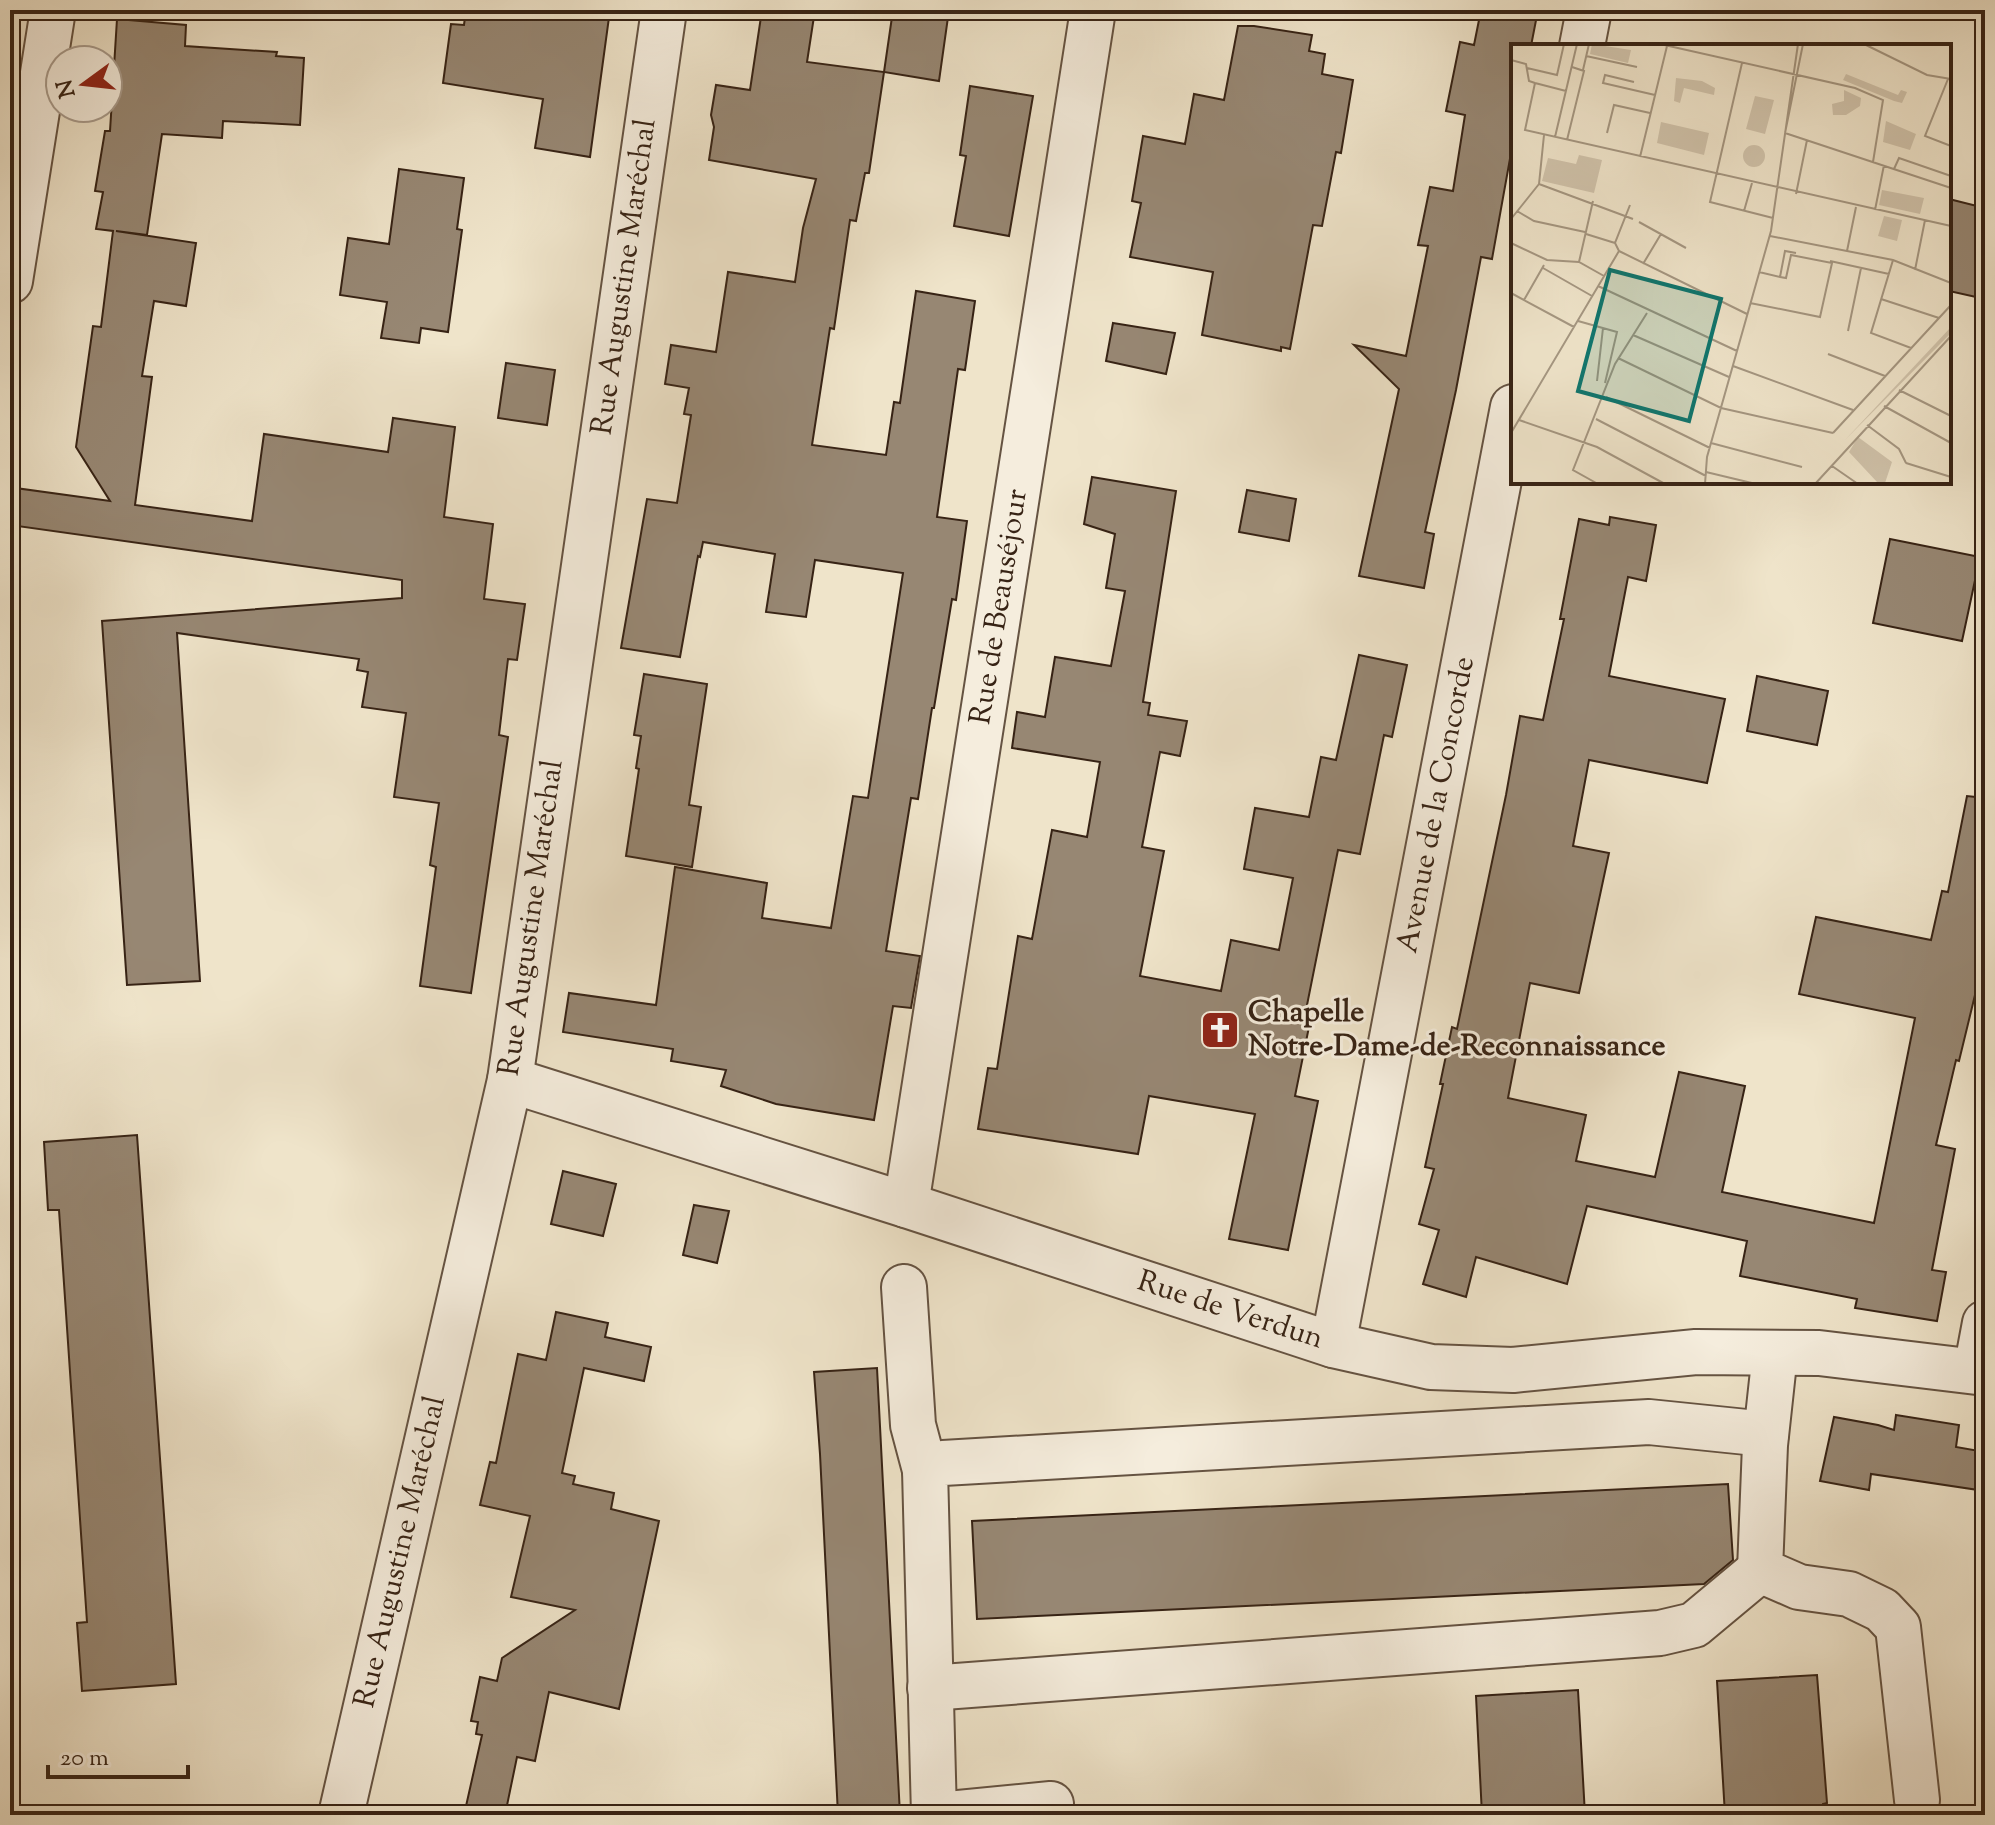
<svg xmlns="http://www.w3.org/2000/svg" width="1995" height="1825" font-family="'Sorts Mill Goudy',serif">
<rect width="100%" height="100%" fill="#efe4ca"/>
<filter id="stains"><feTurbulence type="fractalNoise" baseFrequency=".0025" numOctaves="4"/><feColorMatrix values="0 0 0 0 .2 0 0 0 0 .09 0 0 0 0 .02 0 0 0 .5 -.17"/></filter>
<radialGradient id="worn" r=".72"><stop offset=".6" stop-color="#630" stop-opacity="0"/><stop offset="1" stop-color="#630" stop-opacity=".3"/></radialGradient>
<g fill="#978773" stroke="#372315" stroke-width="2">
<polygon points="466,10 610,10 590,157 535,148 543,99 443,83 451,24 464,25"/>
<polygon points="762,10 815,10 807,62 884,72 869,173 865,173 856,221 850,220 834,329 830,328 812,445 886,455 894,402 900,403 916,291 975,301 965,370 958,369 937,517 967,521 956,600 952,599 934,708 932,708 918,799 911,798 886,951 920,956 911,1008 893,1006 874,1120 776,1104 721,1086 726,1070 671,1061 673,1049 563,1032 569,993 656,1005 675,867 767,883 762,918 831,928 853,796 868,798 903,573 815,560 806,617 766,612 775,554 703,542 700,557 698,556 680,657 621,648 647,499 677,503 691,415 684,414 689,388 665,384 671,345 716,352 728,272 795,282 803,228 816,179 709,160 714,127 711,115 716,85 750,90"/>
<polygon points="893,10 949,10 939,81 884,72"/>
<polygon points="1481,10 1538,10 1531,46 1513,46 1513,142 1492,259 1481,257 1456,390 1425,532 1434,534 1424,588 1359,576 1399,389 1354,345 1406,356 1428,246 1418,245 1430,187 1453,191 1465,115 1446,111 1460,42 1474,45"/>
<polygon points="117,19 186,25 185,46 277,52 276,56 304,58 300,125 223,121 222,138 162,134 147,235 116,231 196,243 186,306 154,301 142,376 152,377 135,505 252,521 264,434 388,452 393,418 455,427 444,517 493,524 484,599 525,604 517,660 508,659 499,735 508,737 471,993 420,986 436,867 430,865 439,803 394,797 406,713 362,707 368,672 357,670 359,659 177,633 200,981 127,985 102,621 402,598 402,580 10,525 15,488 110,501 76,447 93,326 101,327 113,231 96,229 103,192 95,191 105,131 110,131"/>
<polygon points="1238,26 1254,26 1312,35 1309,51 1325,54 1322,74 1353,80 1341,153 1336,152 1322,226 1313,225 1290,349 1281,347 1281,351 1202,335 1213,272 1130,257 1141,203 1132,201 1143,136 1185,144 1194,94 1224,100"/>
<polygon points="970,86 1033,96 1009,236 954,226 966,156 960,155"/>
<polygon points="399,169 464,178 457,229 462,230 448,332 421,328 419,343 381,338 387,302 340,295 348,238 389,244"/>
<polygon points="1949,199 1985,208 1985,299 1949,291"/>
<polygon points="1113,323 1175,333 1166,374 1106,361"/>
<polygon points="506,363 555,370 547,425 498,418"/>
<polygon points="1092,477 1176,491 1143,702 1150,703 1148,715 1187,721 1180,756 1160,752 1142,847 1164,851 1140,976 1221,991 1231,940 1279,950 1293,878 1244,869 1255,808 1309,817 1321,757 1336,760 1359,655 1407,665 1392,737 1384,735 1360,854 1338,850 1305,1015 1311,1017 1295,1096 1318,1101 1288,1250 1229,1239 1255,1114 1149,1096 1138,1154 978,1129 988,1068 997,1069 1018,936 1032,939 1052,830 1087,837 1100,762 1012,748 1017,712 1045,717 1055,657 1111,666 1125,591 1106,588 1115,534 1084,524"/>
<polygon points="1247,490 1296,499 1289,541 1239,532"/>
<polygon points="1610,517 1656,525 1646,581 1628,577 1609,676 1725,699 1707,783 1589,760 1573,846 1609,853 1579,993 1530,983 1508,1098 1586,1115 1576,1161 1655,1177 1679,1072 1745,1086 1722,1192 1874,1223 1915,1018 1799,994 1816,917 1931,940 1942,891 1948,892 1967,796 1985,798 1985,934 1975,995 1959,1061 1956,1060 1936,1145 1955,1149 1932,1270 1946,1272 1937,1321 1855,1308 1857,1299 1740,1276 1747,1241 1587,1206 1567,1284 1476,1257 1466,1297 1423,1284 1439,1230 1419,1224 1434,1169 1425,1167 1443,1084 1440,1084 1452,1027 1457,1029 1506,795 1520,716 1543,720 1564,619 1560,619 1579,519 1609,525"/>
<polygon points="1890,539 1980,557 1962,641 1873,623"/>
<polygon points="644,674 707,684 689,805 701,807 692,867 626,856 639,769 636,768 641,736 634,735"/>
<polygon points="1757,676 1828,691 1817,745 1747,731"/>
<polygon points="137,1135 176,1684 82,1691 77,1623 87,1622 59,1210 48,1210 44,1142"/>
<polygon points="563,1171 616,1184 603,1236 551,1224"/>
<polygon points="694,1205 729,1211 717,1263 683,1255"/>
<polygon points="556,1312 608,1323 605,1337 651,1347 644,1381 584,1368 562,1473 575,1476 573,1484 614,1493 611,1509 659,1521 619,1709 549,1692 535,1761 517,1757 505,1815 464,1815 482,1735 476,1734 478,1722 471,1721 480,1677 497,1681 502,1658 575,1610 511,1597 530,1516 480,1505 490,1462 496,1463 518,1354 546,1360"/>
<polygon points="877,1368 900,1815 838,1815 820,1454 814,1372"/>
<polygon points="1896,1415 1959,1425 1956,1447 1985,1452 1985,1491 1871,1474 1869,1490 1820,1481 1834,1417 1878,1425 1894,1430"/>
<polygon points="1728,1484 1733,1560 1704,1584 977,1619 972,1521"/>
<polygon points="1817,1675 1827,1803 1823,1804 1824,1815 1725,1815 1717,1681"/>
<polygon points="1578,1690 1585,1815 1482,1815 1476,1696"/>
</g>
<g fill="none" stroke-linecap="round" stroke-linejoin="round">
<defs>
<g id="street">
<polyline points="1582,46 1589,10"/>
<polyline points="10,281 53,10"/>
<polyline points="510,1080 906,1205 1333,1345 1431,1367 1513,1370 1696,1352 1819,1353 1985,1373"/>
<polyline points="906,1205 1093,10"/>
<polyline points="904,1287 913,1425 925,1470"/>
<polyline points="1333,1345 1513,407"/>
<polyline points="1775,1353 1765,1445 1760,1570 1799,1587 1849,1594 1882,1610 1898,1627 1917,1800"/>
<polyline points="1976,1371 1985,1323"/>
<polyline points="930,1688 1660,1633 1694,1625 1760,1570"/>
<polyline points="341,1815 510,1080 664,10"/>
<polyline points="934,1815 925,1470 943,1463 1649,1422 1766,1434"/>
<polyline points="938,1815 1051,1804"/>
</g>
</defs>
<use href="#street" stroke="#655342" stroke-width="48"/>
<use href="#street" stroke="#f5eddd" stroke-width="44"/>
</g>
<defs>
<symbol id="church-square" viewBox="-11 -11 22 22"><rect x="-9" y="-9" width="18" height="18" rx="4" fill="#8f2418" stroke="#f5eddd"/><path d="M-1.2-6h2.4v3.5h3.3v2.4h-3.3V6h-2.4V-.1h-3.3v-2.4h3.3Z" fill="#fff"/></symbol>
</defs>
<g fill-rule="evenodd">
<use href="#church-square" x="1198" y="1008" width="44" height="44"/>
</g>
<g text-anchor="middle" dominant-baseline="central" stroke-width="6" stroke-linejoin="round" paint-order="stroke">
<g font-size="30" fill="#372315" stroke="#f5eddd">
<text transform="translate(625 277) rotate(-82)">Rue Augustine Maréchal</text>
<text transform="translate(1000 607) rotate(-81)">Rue de Beauséjour</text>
<text transform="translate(1437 805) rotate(-79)">Avenue de la Concorde</text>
<text transform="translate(532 918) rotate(-82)">Rue Augustine Maréchal</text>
<text transform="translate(1230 1311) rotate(18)">Rue de Verdun</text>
<text transform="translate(401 1552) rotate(-77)">Rue Augustine Maréchal</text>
</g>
<g font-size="30" font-weight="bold" fill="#372315" stroke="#f5eddd" text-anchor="start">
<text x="1248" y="1013">Chapelle<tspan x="1248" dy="34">Notre-Dame-de-Reconnaissance</tspan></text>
</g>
</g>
<g transform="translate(1511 44)">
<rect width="440" height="440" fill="#efe4ca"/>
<path d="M 81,0 L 120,6 L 117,19 L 79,10 ZM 335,30 L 387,51 L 390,46 L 396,48 L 391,59 L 383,57 L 332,36 ZM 165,34 L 191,37 L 204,44 L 203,51 L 173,44 L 169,59 L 163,57 ZM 333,46 L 350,54 L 349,62 L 335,71 L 322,71 L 321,60 L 333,57 ZM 244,52 L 263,56 L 254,90 L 235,85 ZM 375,77 L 405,90 L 399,106 L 372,98 ZM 150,78 L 198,89 L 193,111 L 146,99 ZM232 112a11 11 0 1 1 22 0a11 11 0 1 1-22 0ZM 68,111 L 91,116 L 83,149 L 31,137 L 37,114 L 65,120 ZM 371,146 L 413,154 L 409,170 L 368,161 ZM 373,172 L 391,176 L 386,197 L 367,192 ZM 440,283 L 440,289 L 333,397 ZM 347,393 L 381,418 L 374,439 L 366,438 L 338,408 Z" fill="#d0c3ab"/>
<path fill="none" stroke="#a59782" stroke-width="2" d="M 149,0 L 344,44 L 372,56 L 362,118M 353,0 L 416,31 L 440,35M 75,12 L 126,23M 0,16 L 15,20 L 18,37 L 24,39M 231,19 L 199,158 L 262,174M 16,24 L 46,31 L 53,0M 72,26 L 78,0M 437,35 L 414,92 L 440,102M 123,38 L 94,31 L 92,39 L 144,51M 24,39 L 14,86 L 440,182M 24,39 L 55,47M 96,89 L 103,61 L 139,69M 274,89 L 440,144M 274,89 L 292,0M 44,93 L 66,0M 56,96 L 73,27 L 61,23M 129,113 L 156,2M 383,125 L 388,114 L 440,132M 28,140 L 122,175M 28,140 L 33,91M 285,150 L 296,96M 364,166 L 373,121M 6,167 L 23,177 L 74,188M 233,167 L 241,139M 0,175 L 28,140M 128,178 L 175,204M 75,190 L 104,199M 259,192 L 382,216 L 440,239M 0,199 L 36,216 L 68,218 L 93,232M 108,207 L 236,270M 336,207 L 345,163M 382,216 L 360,289 L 400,304M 319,217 L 378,230M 68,218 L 82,157M 132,220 L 150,190M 32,224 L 81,252M 404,226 L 414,176M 248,228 L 269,233 L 274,207 L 285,209M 87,242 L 226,307M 0,249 L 63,283M 370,255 L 428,274M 13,256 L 33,221M 239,259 L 309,273 L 321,219 L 280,211 L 275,234 L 269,233M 67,277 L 106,288 L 94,339M 337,287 L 350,224M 122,291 L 218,333M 317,310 L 374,332M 107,314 L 210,364 L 322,389M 0,318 L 0,343M 222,322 L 342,366M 86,337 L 92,284M 388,346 L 440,372M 95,353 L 199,404M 373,362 L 440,399M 85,375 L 195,432M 8,376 L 86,403 L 154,440M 356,381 L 388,405 L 395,419M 0,389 L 108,207 L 104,199 L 119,161M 322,389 L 440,261M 200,399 L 291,423M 395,419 L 440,433M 321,422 L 347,440M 195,428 L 245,440M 87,440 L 62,426 L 104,320 L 136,269M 194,440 L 196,413 L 260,187 L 287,0M 304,440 L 440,292"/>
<path fill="#0f766e" fill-opacity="0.15" stroke="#0f766e" stroke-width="4" d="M 99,226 L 210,255 L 178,377 L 67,347 Z"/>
<rect width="440" height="440" fill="none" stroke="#372315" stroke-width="4"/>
</g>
<rect width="1995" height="1825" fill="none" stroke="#efe4ca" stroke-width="40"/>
<rect x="12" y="12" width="1971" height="1801" fill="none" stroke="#372315" stroke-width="4"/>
<rect x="20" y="20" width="1955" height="1785" fill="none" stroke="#372315" stroke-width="2"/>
<g transform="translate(84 84) rotate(255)"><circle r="38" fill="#f5eddd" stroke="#a99c8d" stroke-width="2"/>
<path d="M0-6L14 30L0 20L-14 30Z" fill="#8f2418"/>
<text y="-12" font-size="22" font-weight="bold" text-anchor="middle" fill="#372315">N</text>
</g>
<path d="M48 1765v12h140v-12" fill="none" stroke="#372315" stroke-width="4"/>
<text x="60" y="1765" font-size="24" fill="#372315" stroke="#f5eddd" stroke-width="6" paint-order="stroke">20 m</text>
<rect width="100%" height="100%" filter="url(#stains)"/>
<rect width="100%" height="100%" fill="url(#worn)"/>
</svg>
